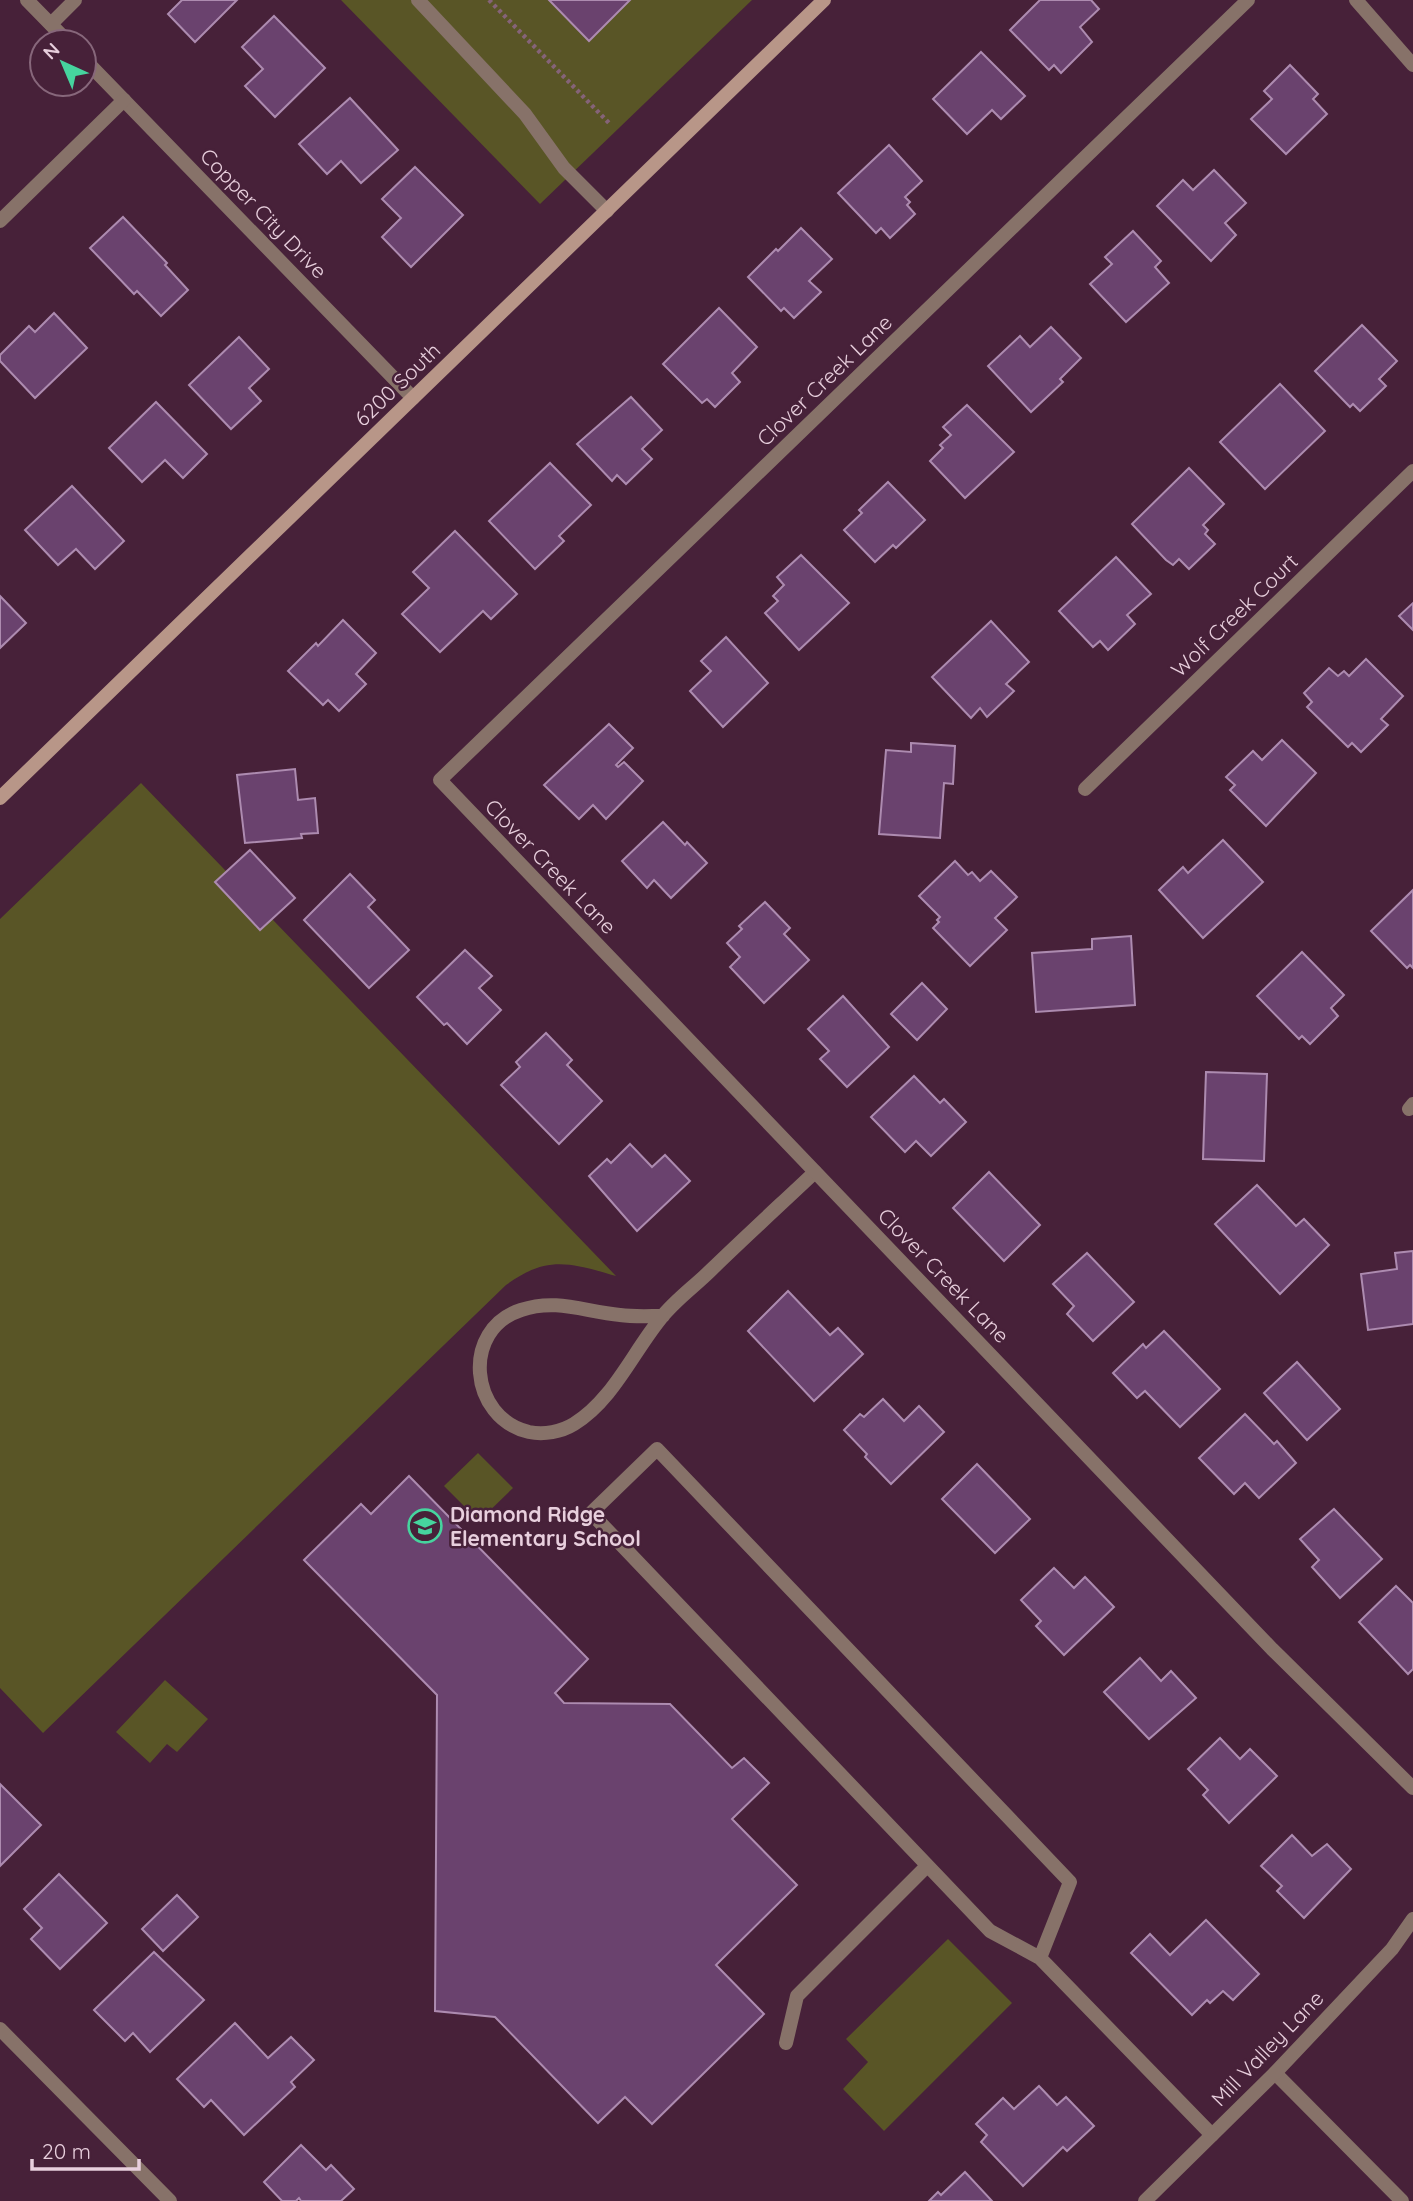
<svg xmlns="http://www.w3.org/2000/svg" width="1413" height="2201" font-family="Quicksand,sans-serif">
<rect width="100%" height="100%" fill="#472139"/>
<g fill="#595526">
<polygon points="341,0 752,0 540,204"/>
<path d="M 141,783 L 616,1276 C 570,1263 547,1255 506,1285 L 43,1733 L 0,1688 L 0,919 Z"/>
<polygon points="478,1453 513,1488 479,1521 444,1486"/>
<polygon points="165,1680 208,1719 177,1752 167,1744 150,1763 116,1732"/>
<polygon points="948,1939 1012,2003 884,2131 843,2089 868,2062 846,2039"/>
</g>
<g fill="#6a426e" stroke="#ad8bb0" stroke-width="2">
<polygon points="182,0 237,0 195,42 168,14"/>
<polygon points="549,0 630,0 589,41"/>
<polygon points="1040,0 1091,0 1099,9 1080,27 1092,42 1061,73 1054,65 1049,70 1010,30"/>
<polygon points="274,16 325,68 275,117 245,86 263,69 242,47"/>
<polygon points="981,52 1025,96 1001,119 992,110 967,134 933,99"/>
<polygon points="1290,65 1318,94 1313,99 1327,114 1286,154 1251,119 1272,99 1264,91"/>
<polygon points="350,98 398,150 361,183 341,161 327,174 299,144"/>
<polygon points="889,145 922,181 905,197 910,202 907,205 915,214 890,238 881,228 876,233 838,193"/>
<polygon points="415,167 463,215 411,267 382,237 401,218 382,199"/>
<polygon points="1214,170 1246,203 1225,223 1236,235 1211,261 1157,206 1183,180 1193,190"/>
<polygon points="123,217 167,263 165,265 188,290 161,316 137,291 134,294 90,248"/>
<polygon points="801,228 832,259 809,281 821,292 794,318 784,308 781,311 748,277 776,249 778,251"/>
<polygon points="1133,231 1161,261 1155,267 1169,283 1126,322 1090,284 1112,264 1105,257"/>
<polygon points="719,308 757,347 732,373 740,382 715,407 707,399 702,403 663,364"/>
<polygon points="54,313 87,348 35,398 0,361 0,355 29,326 35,332"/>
<polygon points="1362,325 1397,361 1379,379 1386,386 1360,411 1353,404 1350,407 1315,371"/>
<polygon points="1051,327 1081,358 1060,379 1063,382 1031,412 988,366 1020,336 1030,347"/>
<polygon points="239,337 269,369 249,388 261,401 231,429 189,385"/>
<polygon points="1280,384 1325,431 1265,489 1220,442"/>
<polygon points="631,397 662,430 642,449 652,459 626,484 617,475 612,481 577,444"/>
<polygon points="156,402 207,454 183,478 165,460 142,482 109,448"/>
<polygon points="967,405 1014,452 965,498 930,461 943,448 940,445 951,435 943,427"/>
<polygon points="550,463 591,505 559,536 564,541 535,569 489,521"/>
<polygon points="1189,468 1224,504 1203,525 1208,530 1205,534 1215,544 1189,569 1179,559 1173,565 1166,560 1132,524"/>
<polygon points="888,482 925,520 896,548 893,545 875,562 844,530 862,513 859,510"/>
<polygon points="72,486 124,541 95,569 76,549 58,565 25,530"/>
<polygon points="455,531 517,594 491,619 483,611 440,652 402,614 429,588 413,572"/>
<polygon points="801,555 849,603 799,650 765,613 778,601 773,596 784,585 777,577"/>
<polygon points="1116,557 1151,594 1127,615 1135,624 1108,650 1100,641 1093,647 1059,611"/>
<polygon points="0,596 26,623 0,648"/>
<polygon points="1413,603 1413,630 1399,616"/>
<polygon points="343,620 376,653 356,674 366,684 339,711 328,700 323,705 288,671 316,643 318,646"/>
<polygon points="991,621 1029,662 1006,684 1014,691 987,717 980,708 971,718 932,677"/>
<polygon points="726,637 768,683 723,727 690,691 711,671 701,661"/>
<polygon points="1366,659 1403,696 1381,719 1388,725 1361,752 1352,743 1348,747 1307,707 1312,702 1304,693 1329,668 1338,676 1344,671 1349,676"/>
<polygon points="609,724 633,748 616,765 618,767 624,762 643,781 606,819 593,805 579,819 544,785"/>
<polygon points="1282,740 1316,773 1266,826 1230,790 1235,785 1226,777 1253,751 1262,760"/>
<polygon points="911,743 955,746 953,784 944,783 940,838 879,834 886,750 911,752"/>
<polygon points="295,769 298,800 315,798 318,833 301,834 302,838 245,843 237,775"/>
<polygon points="663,822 685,845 687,842 707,863 671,898 654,880 647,888 622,861"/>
<polygon points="1223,840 1263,882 1203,938 1159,890 1183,867 1188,873"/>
<polygon points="250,850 295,898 260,930 215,882"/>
<polygon points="955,861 968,875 972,872 980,881 991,871 1017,897 995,918 1007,930 970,966 933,928 939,922 937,920 940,917 919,896"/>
<polygon points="350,874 375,900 368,907 409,950 369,988 304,920"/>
<polygon points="1413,890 1413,968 1410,965 1407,968 1371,931"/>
<polygon points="765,902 790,928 784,934 809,960 764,1003 730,967 740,957 727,943 742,929 739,926"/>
<polygon points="1131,936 1135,1005 1036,1012 1032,953 1092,949 1092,939"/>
<polygon points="465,950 492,976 479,988 501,1010 467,1044 447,1023 444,1025 417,997"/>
<polygon points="1302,952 1344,995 1331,1008 1338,1016 1310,1044 1302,1036 1299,1039 1257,996"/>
<polygon points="922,983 947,1009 917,1040 891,1014"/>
<polygon points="843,996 889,1047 847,1087 820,1059 829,1051 808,1029"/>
<polygon points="546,1033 572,1060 567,1065 602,1101 559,1144 501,1085 520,1067 516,1062"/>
<polygon points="1206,1072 1267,1074 1264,1161 1203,1159"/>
<polygon points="914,1076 940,1103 944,1099 966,1122 931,1156 916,1141 905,1152 871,1117"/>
<polygon points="630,1144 652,1167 665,1155 690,1181 637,1231 589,1176 607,1159 611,1163"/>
<polygon points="989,1172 1040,1225 1004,1261 953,1208"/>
<polygon points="1257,1185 1296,1226 1304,1219 1329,1245 1280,1294 1215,1224"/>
<polygon points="1413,1251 1413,1324 1368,1330 1361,1274 1397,1269 1395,1253"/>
<polygon points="1087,1253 1134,1302 1093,1341 1067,1314 1074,1306 1053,1284"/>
<polygon points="788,1291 830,1335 838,1328 863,1354 814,1401 748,1331"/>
<polygon points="1164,1331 1220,1389 1180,1427 1145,1391 1137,1398 1113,1373 1143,1344 1146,1348"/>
<polygon points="1297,1362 1340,1409 1307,1440 1264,1393"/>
<polygon points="883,1399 904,1421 919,1406 944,1432 891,1484 865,1457 867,1454 844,1430 860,1414 864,1417"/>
<polygon points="1245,1414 1274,1444 1277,1441 1296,1463 1259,1498 1245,1483 1234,1494 1199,1458"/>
<polygon points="977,1464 1030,1519 995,1553 942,1499"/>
<polygon points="409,1476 588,1659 555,1693 564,1703 670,1704 732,1768 744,1758 769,1783 732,1819 797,1885 716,1965 764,2014 652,2124 625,2097 598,2123 495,2017 435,2011 437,1695 304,1560 361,1504 371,1514"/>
<polygon points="1334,1509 1382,1559 1340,1598 1312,1567 1319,1560 1300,1539"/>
<polygon points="1054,1568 1074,1588 1085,1577 1114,1607 1064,1655 1036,1626 1041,1621 1021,1600"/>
<polygon points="1396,1586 1413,1603 1413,1669 1408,1674 1359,1622"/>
<polygon points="1140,1658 1161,1681 1171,1671 1196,1698 1149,1739 1104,1692"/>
<polygon points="1220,1738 1240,1759 1250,1749 1277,1776 1229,1823 1203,1795 1208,1790 1188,1769"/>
<polygon points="0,1784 41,1825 0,1866"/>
<polygon points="1292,1835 1312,1856 1327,1844 1351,1869 1304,1918 1277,1891 1282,1886 1261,1866"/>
<polygon points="59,1874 107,1923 60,1969 31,1939 42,1928 24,1909"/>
<polygon points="177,1895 198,1917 163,1951 142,1929"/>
<polygon points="1206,1920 1259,1974 1233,2000 1223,1991 1210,2003 1207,2000 1192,2015 1131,1953 1150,1934 1170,1955"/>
<polygon points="154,1952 204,2000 150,2052 133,2033 125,2041 94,2010"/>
<polygon points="235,2023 268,2058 291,2037 314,2060 291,2082 295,2087 244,2135 211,2100 204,2107 177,2079"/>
<polygon points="1039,2086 1057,2105 1066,2097 1094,2126 1067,2151 1063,2147 1023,2186 981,2142 987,2135 976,2124 1003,2098 1014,2109"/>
<polygon points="301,2145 326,2170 331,2165 354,2189 341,2201 301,2201 299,2198 296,2201 282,2201 264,2182"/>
<polygon points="965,2172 992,2201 929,2201 938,2192 941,2195"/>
</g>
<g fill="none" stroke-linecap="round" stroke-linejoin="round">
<polyline stroke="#856378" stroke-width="4.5" stroke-dasharray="3.5 3.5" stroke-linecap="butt" points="489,0 609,123"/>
<g stroke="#877269" stroke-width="14">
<polyline points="418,0 525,114 564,168 607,211"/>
<polyline points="51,24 75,0"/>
<path d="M 663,1316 C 649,1316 634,1317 620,1315 C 585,1312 557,1298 521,1310 C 461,1329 469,1418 529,1432 C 544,1435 561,1432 574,1424 C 613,1400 633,1352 661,1318 C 675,1300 695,1286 711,1270 C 745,1237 780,1205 815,1172"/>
<polyline points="1040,1958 1070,1882 657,1449 591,1513 990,1931 1040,1958 1212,2135"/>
<polyline points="786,2043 797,1996 927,1866"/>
</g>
<g stroke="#877269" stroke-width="14">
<polyline points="27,0 68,42"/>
<polyline points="1248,0 440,780 1272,1649 1413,1788"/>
<polyline points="1356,0 1413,65"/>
<polyline points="84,59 413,398"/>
<polyline points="0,221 124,100"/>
<polyline points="1085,789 1413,471"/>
<polyline points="1409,1109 1413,1104"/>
<polyline points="0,2029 170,2201"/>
<polyline points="1275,2073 1402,2201"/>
<polyline points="1145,2201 1275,2073 1392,1949 1413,1919"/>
</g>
<polyline stroke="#b89688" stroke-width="14" points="0,798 824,0"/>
</g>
<defs>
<symbol id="school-ring" viewBox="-11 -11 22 22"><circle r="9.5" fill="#472139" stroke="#46d49e" stroke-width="1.5"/><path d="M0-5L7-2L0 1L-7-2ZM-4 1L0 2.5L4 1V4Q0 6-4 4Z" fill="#46d49e"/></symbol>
</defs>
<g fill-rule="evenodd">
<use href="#school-ring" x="406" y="1507" width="38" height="38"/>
</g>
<g text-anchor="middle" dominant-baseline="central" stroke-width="5" stroke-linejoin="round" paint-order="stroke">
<g font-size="21" fill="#e8cfdd" stroke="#472139">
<text transform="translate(264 213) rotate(46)">Copper City Drive</text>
<text transform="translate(824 380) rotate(-44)">Clover Creek Lane</text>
<text transform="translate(397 384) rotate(-44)">6200 South</text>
<text transform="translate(1234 615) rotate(-44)">Wolf Creek Court</text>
<text transform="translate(551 866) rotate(46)">Clover Creek Lane</text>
<text transform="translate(944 1275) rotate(46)">Clover Creek Lane</text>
<text transform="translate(1267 2048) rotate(-46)">Mill Valley Lane</text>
</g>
<g font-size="21" font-weight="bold" fill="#e8cfdd" stroke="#472139" text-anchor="start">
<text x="450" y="1514">Diamond Ridge<tspan x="450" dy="24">Elementary School</tspan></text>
</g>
</g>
<g transform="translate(63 63) rotate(316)"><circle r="33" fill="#472139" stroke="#87677b" stroke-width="2"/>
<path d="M0-5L12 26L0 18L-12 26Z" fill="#46d49e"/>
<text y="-10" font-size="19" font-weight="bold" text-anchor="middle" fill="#e8cfdd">N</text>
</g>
<path d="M32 2159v10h107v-10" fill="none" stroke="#e8cfdd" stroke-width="3.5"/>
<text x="42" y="2159" font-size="21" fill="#e8cfdd" stroke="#472139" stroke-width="5" paint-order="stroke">20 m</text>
</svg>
